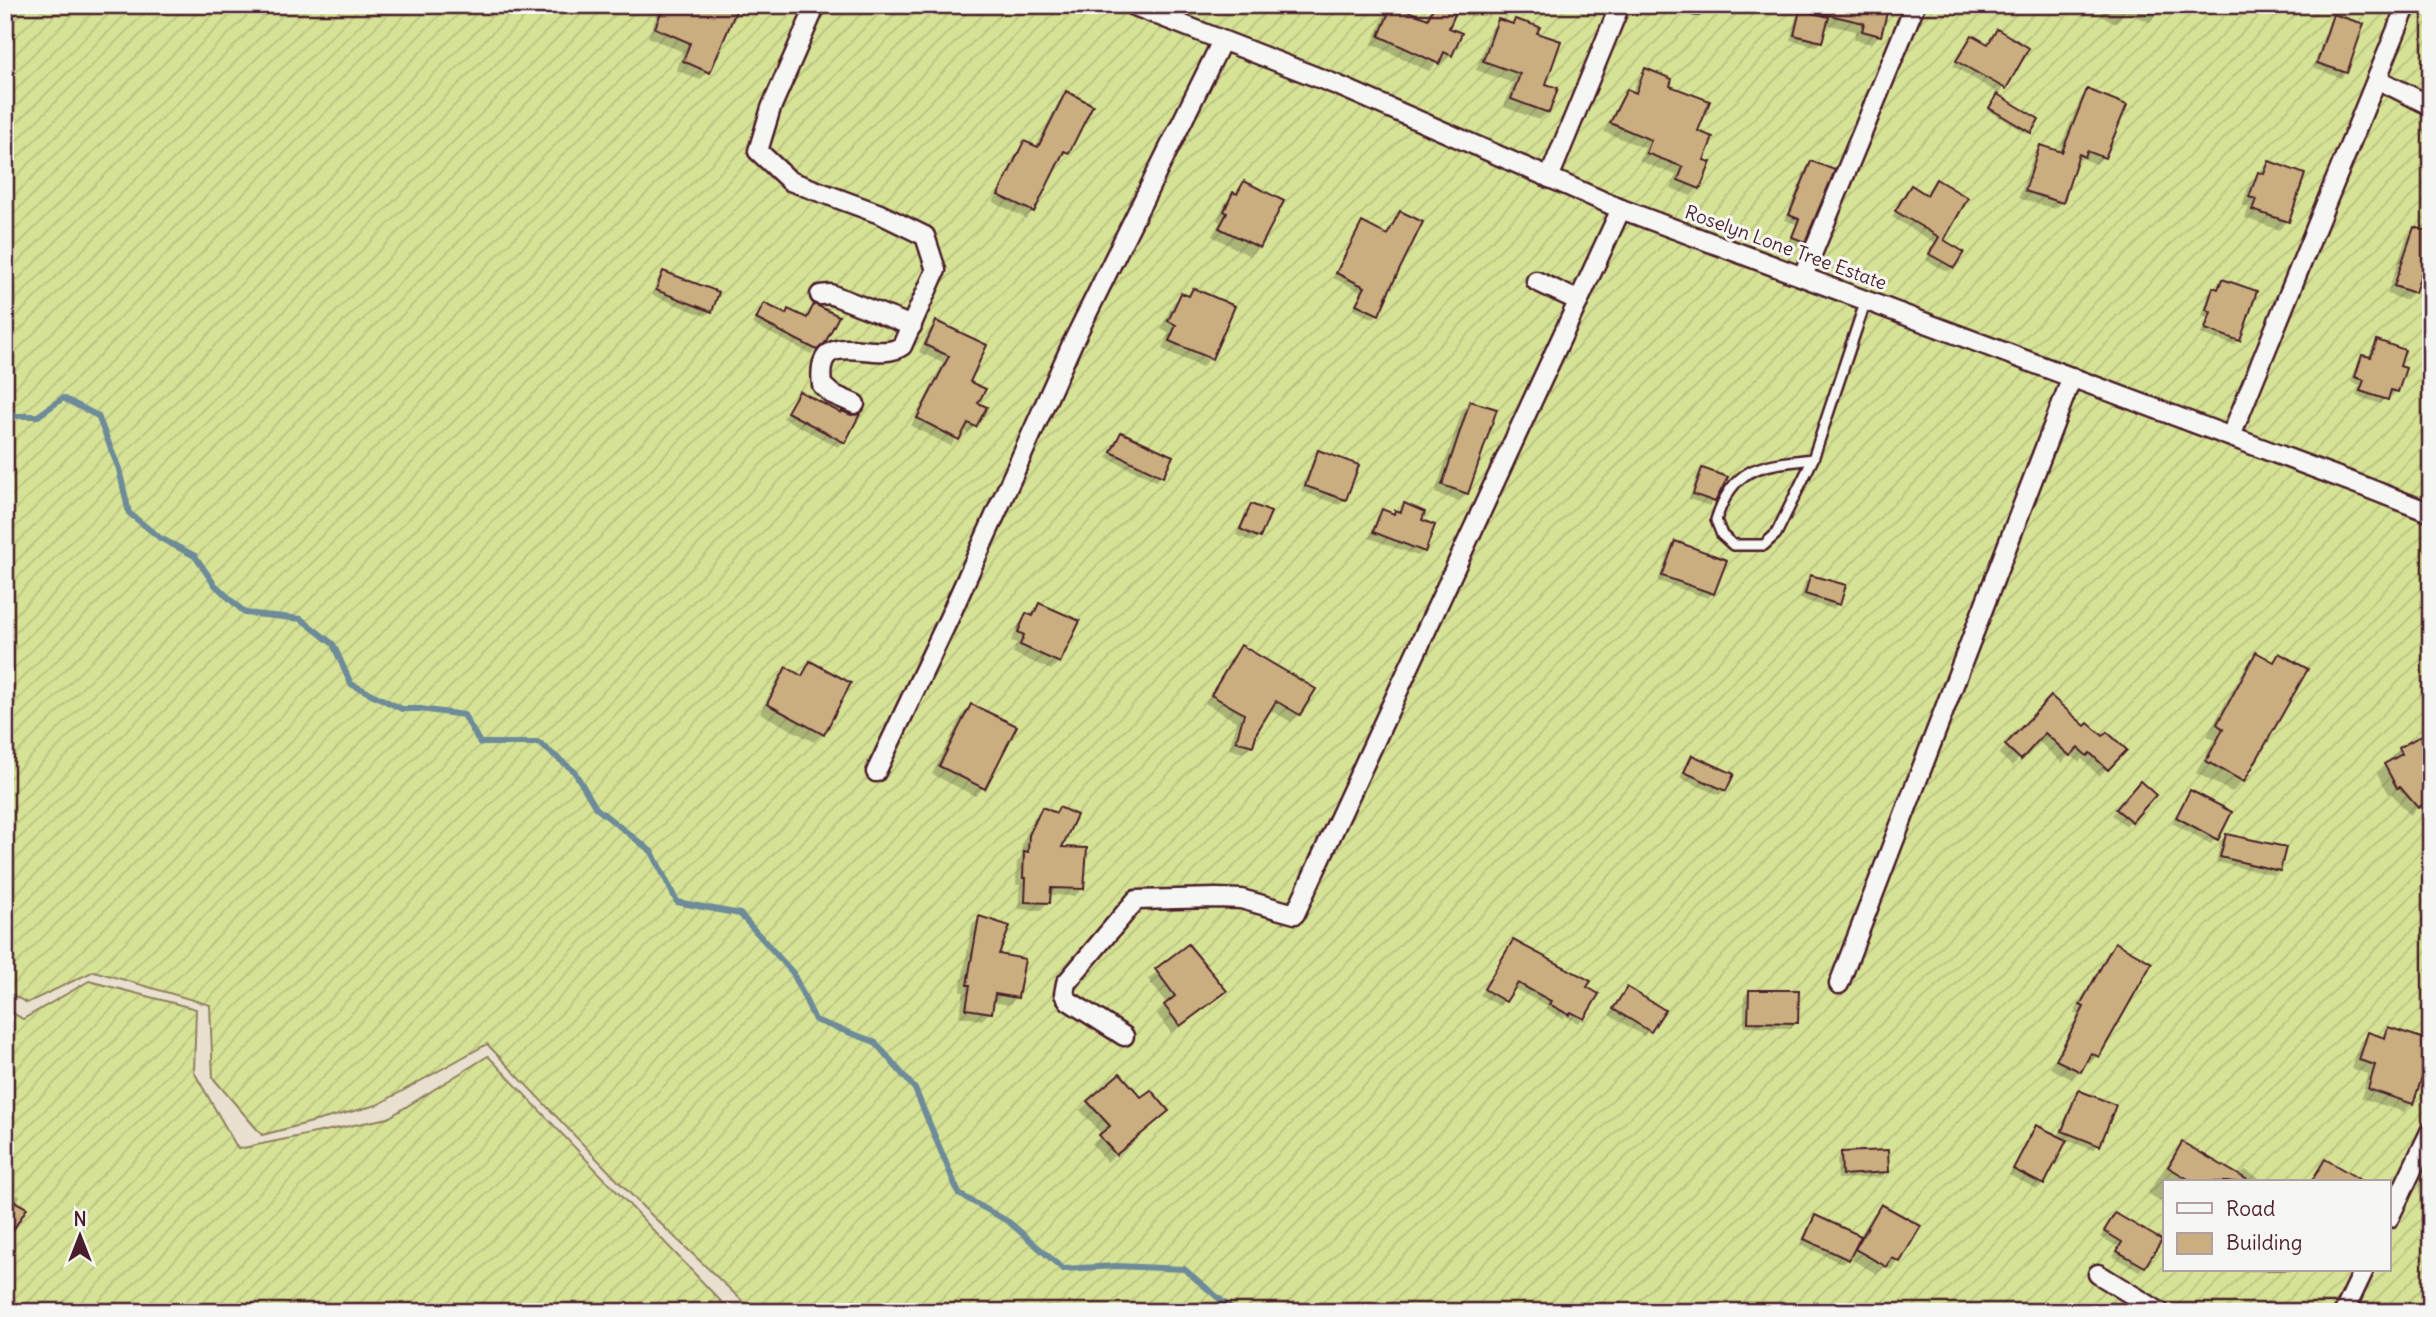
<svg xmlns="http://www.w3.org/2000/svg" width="2436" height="1317" font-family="Delius,sans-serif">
<defs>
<pattern id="garden-furrows" width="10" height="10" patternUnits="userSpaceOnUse" patternTransform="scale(1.75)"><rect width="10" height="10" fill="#d6e295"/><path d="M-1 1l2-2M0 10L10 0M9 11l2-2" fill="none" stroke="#b9c181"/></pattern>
</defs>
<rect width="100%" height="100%" fill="#e9e0d0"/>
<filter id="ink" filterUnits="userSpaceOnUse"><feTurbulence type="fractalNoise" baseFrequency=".0143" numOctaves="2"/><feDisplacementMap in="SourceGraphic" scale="14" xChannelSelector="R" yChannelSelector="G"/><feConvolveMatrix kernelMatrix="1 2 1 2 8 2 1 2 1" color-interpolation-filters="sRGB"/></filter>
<g filter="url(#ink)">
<g fill="url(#garden-furrows)" stroke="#908060" stroke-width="2" fill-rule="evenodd">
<path d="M 5,5 L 2431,5 L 2431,1312 L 754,1312 L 644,1208 L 487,1044 L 377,1105 L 262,1135 L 213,1078 L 210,1005 L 94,971 L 27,1003 L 5,991 ZM 2165,1182 L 2389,1182 L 2389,1270 L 2165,1270 Z"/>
<polygon points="89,981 196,1009 194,1072 238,1149 388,1118 488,1056 731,1312 5,1312 5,1008 23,1019"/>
</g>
<g fill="#0003">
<polygon points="661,5 718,5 708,72 700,80 676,70 683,52 648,37"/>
<polygon points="1435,5 1453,13 1446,29 1450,55 1442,63 1438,61 1429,71 1372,44 1385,14 1393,6 1425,19"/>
<polygon points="1825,5 1887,5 1880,35 1871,44 1854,39 1856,31 1825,24 1821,41 1816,46 1790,40 1796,17 1801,12 1822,17"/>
<polygon points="2104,5 2161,5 2156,15 2149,22 2125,12 2116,23 2100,16"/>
<polygon points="2334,16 2346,72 2341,78 2313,68 2329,21"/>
<polygon points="1499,21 1511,25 1516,21 1535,34 1548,112 1539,120 1504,107 1513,83 1476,70 1491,29"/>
<polygon points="1998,31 2027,49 1999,94 1953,66 1972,37 1987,46"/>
<polygon points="1646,70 1696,132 1702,161 1699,188 1691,196 1671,188 1676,175 1639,161 1645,148 1604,132 1620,99 1628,91 1632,93 1638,78"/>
<polygon points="2088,91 2103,157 2096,164 2081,158 2075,162 2061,203 2055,209 2019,198 2034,154 2041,147 2058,153 2081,98"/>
<polygon points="1066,94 1067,152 1060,159 1058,158 1033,211 1026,218 993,202 1018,150 1025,143 1035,148 1059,101"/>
<polygon points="1995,98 2030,132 2028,134 1988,110"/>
<polygon points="1811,163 1832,171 1803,241 1798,246 1788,242 1796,224 1785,220 1806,168"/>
<polygon points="2269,163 2303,175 2287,221 2279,230 2245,218 2249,207 2242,205 2250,183"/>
<polygon points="1936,181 1942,241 1953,267 1948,272 1926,260 1935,243 1892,217 1911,187 1926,196"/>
<polygon points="1244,183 1282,202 1258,247 1250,256 1212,236 1220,222 1217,220 1225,203"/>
<polygon points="1400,213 1378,314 1373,319 1353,309 1362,292 1333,278 1358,229 1363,224 1386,236"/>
<polygon points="2428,221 2431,222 2431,287 2417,283 2413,292 2405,300 2387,294 2407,237 2415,229 2419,230"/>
<polygon points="663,273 711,311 705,316 652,295 658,278"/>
<polygon points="2222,281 2239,340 2234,345 2201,334 2207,317 2202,315 2209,294 2216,290"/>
<polygon points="1193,290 1233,307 1210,358 1202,367 1162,349 1169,333 1161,329 1173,303 1182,295 1186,297"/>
<polygon points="764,305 785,315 805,320 814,306 818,348 811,354 752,324"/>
<polygon points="936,323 968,382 976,404 975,426 968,433 962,430 951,446 911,426 943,363 919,352 929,331"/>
<polygon points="2377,342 2397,367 2397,391 2391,397 2388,395 2381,404 2356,396 2360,385 2351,382 2358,362 2363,357 2368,358 2372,347"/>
<polygon points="799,393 844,442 838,447 783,418"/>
<polygon points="1471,403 1467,493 1458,501 1435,493 1462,411"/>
<polygon points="1121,434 1162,476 1156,481 1107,458 1116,439"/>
<polygon points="1319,452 1345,500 1339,505 1301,491 1313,458"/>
<polygon points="1702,470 1714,501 1709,506 1689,499 1697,475"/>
<polygon points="1404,505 1420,521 1424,551 1418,556 1369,538 1377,516 1382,511 1393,515 1398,513"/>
<polygon points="1251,506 1259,537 1253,542 1236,535 1246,511"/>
<polygon points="1675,543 1713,593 1708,598 1658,581 1670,548"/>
<polygon points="1811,577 1838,604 1833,609 1800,599 1805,582"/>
<polygon points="1039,605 1059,662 1051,670 1013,653 1017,643 1011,641 1019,624 1027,615 1030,616"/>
<polygon points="1241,647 1299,714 1291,722 1269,709 1256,732 1251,745 1243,753 1229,749 1237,722 1205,703 1234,655"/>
<polygon points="2257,655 2272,663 2279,655 2243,781 2232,792 2196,773 2214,740 2207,736 2246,666"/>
<polygon points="811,663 822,734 814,742 760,713 778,677 787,669 800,676"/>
<polygon points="2051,698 2085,728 2125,751 2099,776 2082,759 2079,762 2070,754 2062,763 2037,740 2012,766 1999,754"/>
<polygon points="971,706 983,788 975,796 932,774 963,714"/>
<polygon points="2429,733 2422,804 2410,815 2391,793 2389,794 2377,773 2394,760 2392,757 2400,749"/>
<polygon points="1692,757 1725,790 1719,795 1680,778 1687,763"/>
<polygon points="2135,789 2153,795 2126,826 2112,815"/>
<polygon points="2191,792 2216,838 2211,844 2172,823 2186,798"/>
<polygon points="1042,809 1054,814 1060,809 1059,848 1083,888 1075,896 1049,895 1048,902 1041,910 1018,909 1020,885 1016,885 1017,862 1021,858 1022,844 1034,817"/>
<polygon points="2226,836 2279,870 2273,875 2216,862 2221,841"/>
<polygon points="980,918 1016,997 1009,1005 992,1002 990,1012 982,1020 959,1016 964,992 960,992 972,925"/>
<polygon points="1513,942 1583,1018 1578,1023 1565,1016 1563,1019 1546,1009 1547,1006 1513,988 1500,1006 1480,995 1508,947"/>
<polygon points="2115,944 2097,1056 2090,1063 2085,1060 2072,1079 2050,1068 2078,1015 2074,1013 2108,952"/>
<polygon points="1188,947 1225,991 1171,1033 1157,1014 1167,1004 1148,979"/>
<polygon points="1749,991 1797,1023 1791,1028 1744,1027 1744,997"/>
<polygon points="1622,994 1662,1011 1644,1036 1609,1015"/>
<polygon points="2388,1029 2412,1103 2404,1112 2361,1098 2368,1074 2352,1069 2360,1042 2369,1034 2380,1038"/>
<polygon points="2078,1092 2098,1145 2093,1150 2066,1140 2043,1184 2037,1189 2009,1175 2031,1132 2036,1127 2058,1137 2073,1098"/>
<polygon points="1089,1102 1158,1119 1107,1162 1092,1144 1102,1135 1080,1110"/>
<polygon points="2183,1144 2239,1176 2245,1170 2266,1182 2165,1182 2165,1205 2148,1193 2175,1152"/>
<polygon points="1842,1154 1887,1171 1882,1177 1838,1179 1837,1159"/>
<polygon points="5,1189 20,1196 5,1232"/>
<polygon points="1881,1206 1899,1261 1891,1270 1885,1267 1877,1274 1849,1258 1843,1264 1800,1244 1810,1222 1816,1217 1859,1237 1873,1214"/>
<polygon points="2115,1215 2144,1266 2139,1271 2113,1256 2119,1247 2100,1237"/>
</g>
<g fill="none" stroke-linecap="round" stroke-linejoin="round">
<polyline stroke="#6d8b98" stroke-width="6" points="5,416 38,416 63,398 98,416 119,469 129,513 160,538 195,556 214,584 245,613 301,619 333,644 351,684 402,709 420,709 464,715 480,743 539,743 574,771 596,808 652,852 677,902 740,914 793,973 815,1020 875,1042 915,1089 959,1194 1009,1222 1063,1269 1116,1266 1184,1269 1235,1312"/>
</g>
<g fill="#caae7f" stroke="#4a1f2b" stroke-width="2">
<polygon points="664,5 722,5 736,11 710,73 683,61 690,43 655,28"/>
<polygon points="1392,5 1428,19 1434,5 1456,12 1449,28 1462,33 1452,56 1444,52 1439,64 1379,36"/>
<polygon points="1817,5 1889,5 1881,36 1862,31 1864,23 1816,12"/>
<polygon points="1800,10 1829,17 1822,42 1794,35"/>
<polygon points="2333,14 2364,24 2347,73 2317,63"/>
<polygon points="1498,19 1513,24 1515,19 1540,27 1537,33 1561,41 1546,84 1558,88 1549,113 1511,99 1520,74 1483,61"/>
<polygon points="1997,29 2029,48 2006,89 1956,61 1972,35 1988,44"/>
<polygon points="1645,68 1672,79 1670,86 1710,101 1698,131 1713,137 1704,160 1711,162 1700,189 1678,180 1683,167 1646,153 1651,140 1610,123 1627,89 1636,93"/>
<polygon points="2087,89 2127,105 2105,158 2087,151 2085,157 2079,154 2063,203 2025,191 2040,145 2062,152"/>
<polygon points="1066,91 1093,105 1069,153 1064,151 1034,212 998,195 1024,141 1038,147"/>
<polygon points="1997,94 2039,119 2031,133 1989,108"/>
<polygon points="1811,161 1835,170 1805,242 1792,237 1799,219 1789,215"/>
<polygon points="2269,161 2305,174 2289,222 2252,210 2256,199 2249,197 2258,172 2264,174"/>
<polygon points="1936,179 1968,198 1944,240 1964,252 1954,268 1929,254 1939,237 1895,211 1911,185 1927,195"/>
<polygon points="1244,181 1284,201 1260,248 1219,228 1227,213 1224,211 1233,192 1237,194"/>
<polygon points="1400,211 1423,222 1386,297 1387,297 1379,315 1356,304 1365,287 1336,273 1362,222 1387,235"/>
<polygon points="2414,227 2431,232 2431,277 2421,274 2415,293 2394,286"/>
<polygon points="663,271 719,292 712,312 656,290"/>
<polygon points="2222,279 2257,291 2240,341 2205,329 2211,312 2206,310 2213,287 2218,289"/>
<polygon points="1193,288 1235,306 1212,359 1169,341 1176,325 1168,321 1181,293 1189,296"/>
<polygon points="764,303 786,314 788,309 807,318 814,304 839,316 825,343 817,350 756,319"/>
<polygon points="936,321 987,345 970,382 986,389 978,403 987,407 976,427 968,423 959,440 917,418 949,356 925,345"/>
<polygon points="2377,340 2405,350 2400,366 2406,368 2398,392 2391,390 2388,400 2360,391 2364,380 2355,377 2362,355 2371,357"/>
<polygon points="799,391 841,413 842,411 851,415 860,414 845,443 787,412"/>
<polygon points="1470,401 1497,409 1468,494 1442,485"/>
<polygon points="1121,432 1173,456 1163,477 1111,452"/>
<polygon points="1318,450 1359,465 1346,500 1305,486"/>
<polygon points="1702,468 1728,477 1715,502 1693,494"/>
<polygon points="1404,503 1425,512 1422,520 1435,525 1425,552 1373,532 1382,509 1394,514 1395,510 1401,512"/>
<polygon points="1251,504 1271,512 1260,538 1240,529"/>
<polygon points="1675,541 1727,560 1714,594 1662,576"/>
<polygon points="1810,575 1846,585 1840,605 1805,594"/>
<polygon points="1039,603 1080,621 1060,663 1020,645 1024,635 1018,632 1026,613 1033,616"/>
<polygon points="1241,645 1316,689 1300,715 1276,701 1257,732 1253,746 1236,741 1244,714 1211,695"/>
<polygon points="2256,652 2274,662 2279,653 2308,669 2244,782 2206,761 2223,729 2217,724"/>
<polygon points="810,661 851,683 824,735 767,704 786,667 802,676"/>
<polygon points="2051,696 2085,726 2088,723 2103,736 2107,732 2127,750 2108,770 2090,753 2087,756 2078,748 2070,756 2045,733 2021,760 2005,745"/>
<polygon points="971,704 1017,726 985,789 939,766"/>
<polygon points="2431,730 2431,798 2418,808 2400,787 2397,788 2384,764 2402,754 2399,748"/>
<polygon points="1692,755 1734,774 1726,791 1684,772"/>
<polygon points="2140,781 2156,795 2132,822 2116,809"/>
<polygon points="2190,790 2232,812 2218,840 2176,817"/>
<polygon points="1042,807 1056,813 1059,807 1077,815 1062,847 1087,848 1084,889 1051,888 1050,903 1025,902 1026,878 1023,878 1024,852 1028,852 1029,835"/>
<polygon points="2226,834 2286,847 2280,871 2220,857"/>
<polygon points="979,916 1010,926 999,954 1025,959 1018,998 995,994 992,1013 966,1009 970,985 967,985"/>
<polygon points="1513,940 1591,981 1587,987 1599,994 1584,1019 1571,1012 1569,1015 1549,1004 1551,1001 1518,983 1506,1002 1484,989"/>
<polygon points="2115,942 2152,963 2099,1057 2091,1053 2081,1072 2056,1060 2084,1007 2080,1005"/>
<polygon points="1188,944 1227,991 1180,1026 1164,1005 1175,996 1155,969"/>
<polygon points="1627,987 1665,1010 1651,1032 1613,1009"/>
<polygon points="1749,990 1799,990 1798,1023 1748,1022"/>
<polygon points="2388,1027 2431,1041 2431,1051 2413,1104 2368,1089 2375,1065 2359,1060 2368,1032 2385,1038"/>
<polygon points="1120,1073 1141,1097 1151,1090 1169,1111 1116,1155 1099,1135 1110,1126 1087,1101"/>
<polygon points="2078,1090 2116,1105 2100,1146 2062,1131"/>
<polygon points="2036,1125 2067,1140 2044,1185 2013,1169"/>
<polygon points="2182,1142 2251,1182 2193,1182 2168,1167"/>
<polygon points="1888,1150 1889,1172 1842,1175 1841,1152"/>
<polygon points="2325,1159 2364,1182 2311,1182"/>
<polygon points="5,1196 27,1208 5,1243"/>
<polygon points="1881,1204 1921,1226 1900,1262 1892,1258 1887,1267 1855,1249"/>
<polygon points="2115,1213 2162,1240 2145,1267 2117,1251 2122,1242 2104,1231"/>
<polygon points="1815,1215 1861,1236 1849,1260 1804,1239"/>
</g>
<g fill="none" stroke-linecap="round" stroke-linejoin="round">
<defs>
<path id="service" d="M 1813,459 C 1762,465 1733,465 1716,520 L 1722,535 L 1733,545 L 1764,545 L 1776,534 L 1813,459 L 1866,300"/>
<g id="minor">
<path d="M 816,5 L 771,108 L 758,151 L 790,181 L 880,214 L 925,236 L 936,270 L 902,346 C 876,365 814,322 822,385 L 832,394 L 855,404"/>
<polyline points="1132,5 1337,85 1621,209 2365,487 2431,513"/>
<polyline points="1696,5 1697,5"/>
<polyline points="2377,79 2431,106"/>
<polyline points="1549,178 1620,5"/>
<polyline points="1803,276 1915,5"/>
<polyline points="1536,281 1579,301"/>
<polyline points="820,295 830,294 912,326"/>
<polyline points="2231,436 2406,7"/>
<polyline points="876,772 949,618 1072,344 1222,41"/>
<polyline points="1839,984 2072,377"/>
<polyline points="1124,1036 1069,1001 1064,994 1066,983 1136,900 1217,898 1241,899 1295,914 1621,209"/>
<polyline points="2389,1218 2431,1130"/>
<polyline points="2098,1274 2160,1312"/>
<polyline points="2344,1312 2364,1270"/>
</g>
</defs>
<use href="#service" stroke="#4a1f2b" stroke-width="14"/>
<use href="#minor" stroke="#4a1f2b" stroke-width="23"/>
<use href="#service" stroke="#f6f6f2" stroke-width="9"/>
<use href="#minor" stroke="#f6f6f2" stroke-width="18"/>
</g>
</g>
<g text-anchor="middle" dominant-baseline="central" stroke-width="6" stroke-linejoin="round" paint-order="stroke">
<g font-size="19" fill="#4a1f2b" stroke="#f6f6f2">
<text transform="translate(1786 247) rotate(20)">Roselyn Lone Tree Estate</text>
</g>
</g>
<rect width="2436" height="1317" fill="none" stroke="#f6f6f2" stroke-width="28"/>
<rect x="14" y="14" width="2408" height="1289" fill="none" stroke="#4a1f2b" stroke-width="2.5" filter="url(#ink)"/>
<rect x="2163" y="1180" width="228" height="91" fill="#f6f6f2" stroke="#b1a0a2" stroke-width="2"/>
<rect x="2177" y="1203" width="35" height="10" fill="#f6f6f2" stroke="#b1a0a2" stroke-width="2"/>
<text x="2226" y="1216" font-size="21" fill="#4a1f2b">Road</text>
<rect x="2177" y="1233" width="35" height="21" fill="#caae7f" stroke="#b1a0a2" stroke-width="2"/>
<text x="2226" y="1250" font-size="21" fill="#4a1f2b">Building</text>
<g transform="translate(80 1236)" stroke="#f6f6f2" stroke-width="5" paint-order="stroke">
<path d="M0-5L12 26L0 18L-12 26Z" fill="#4a1f2b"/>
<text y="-10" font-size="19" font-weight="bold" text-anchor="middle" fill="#4a1f2b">N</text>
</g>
</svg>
